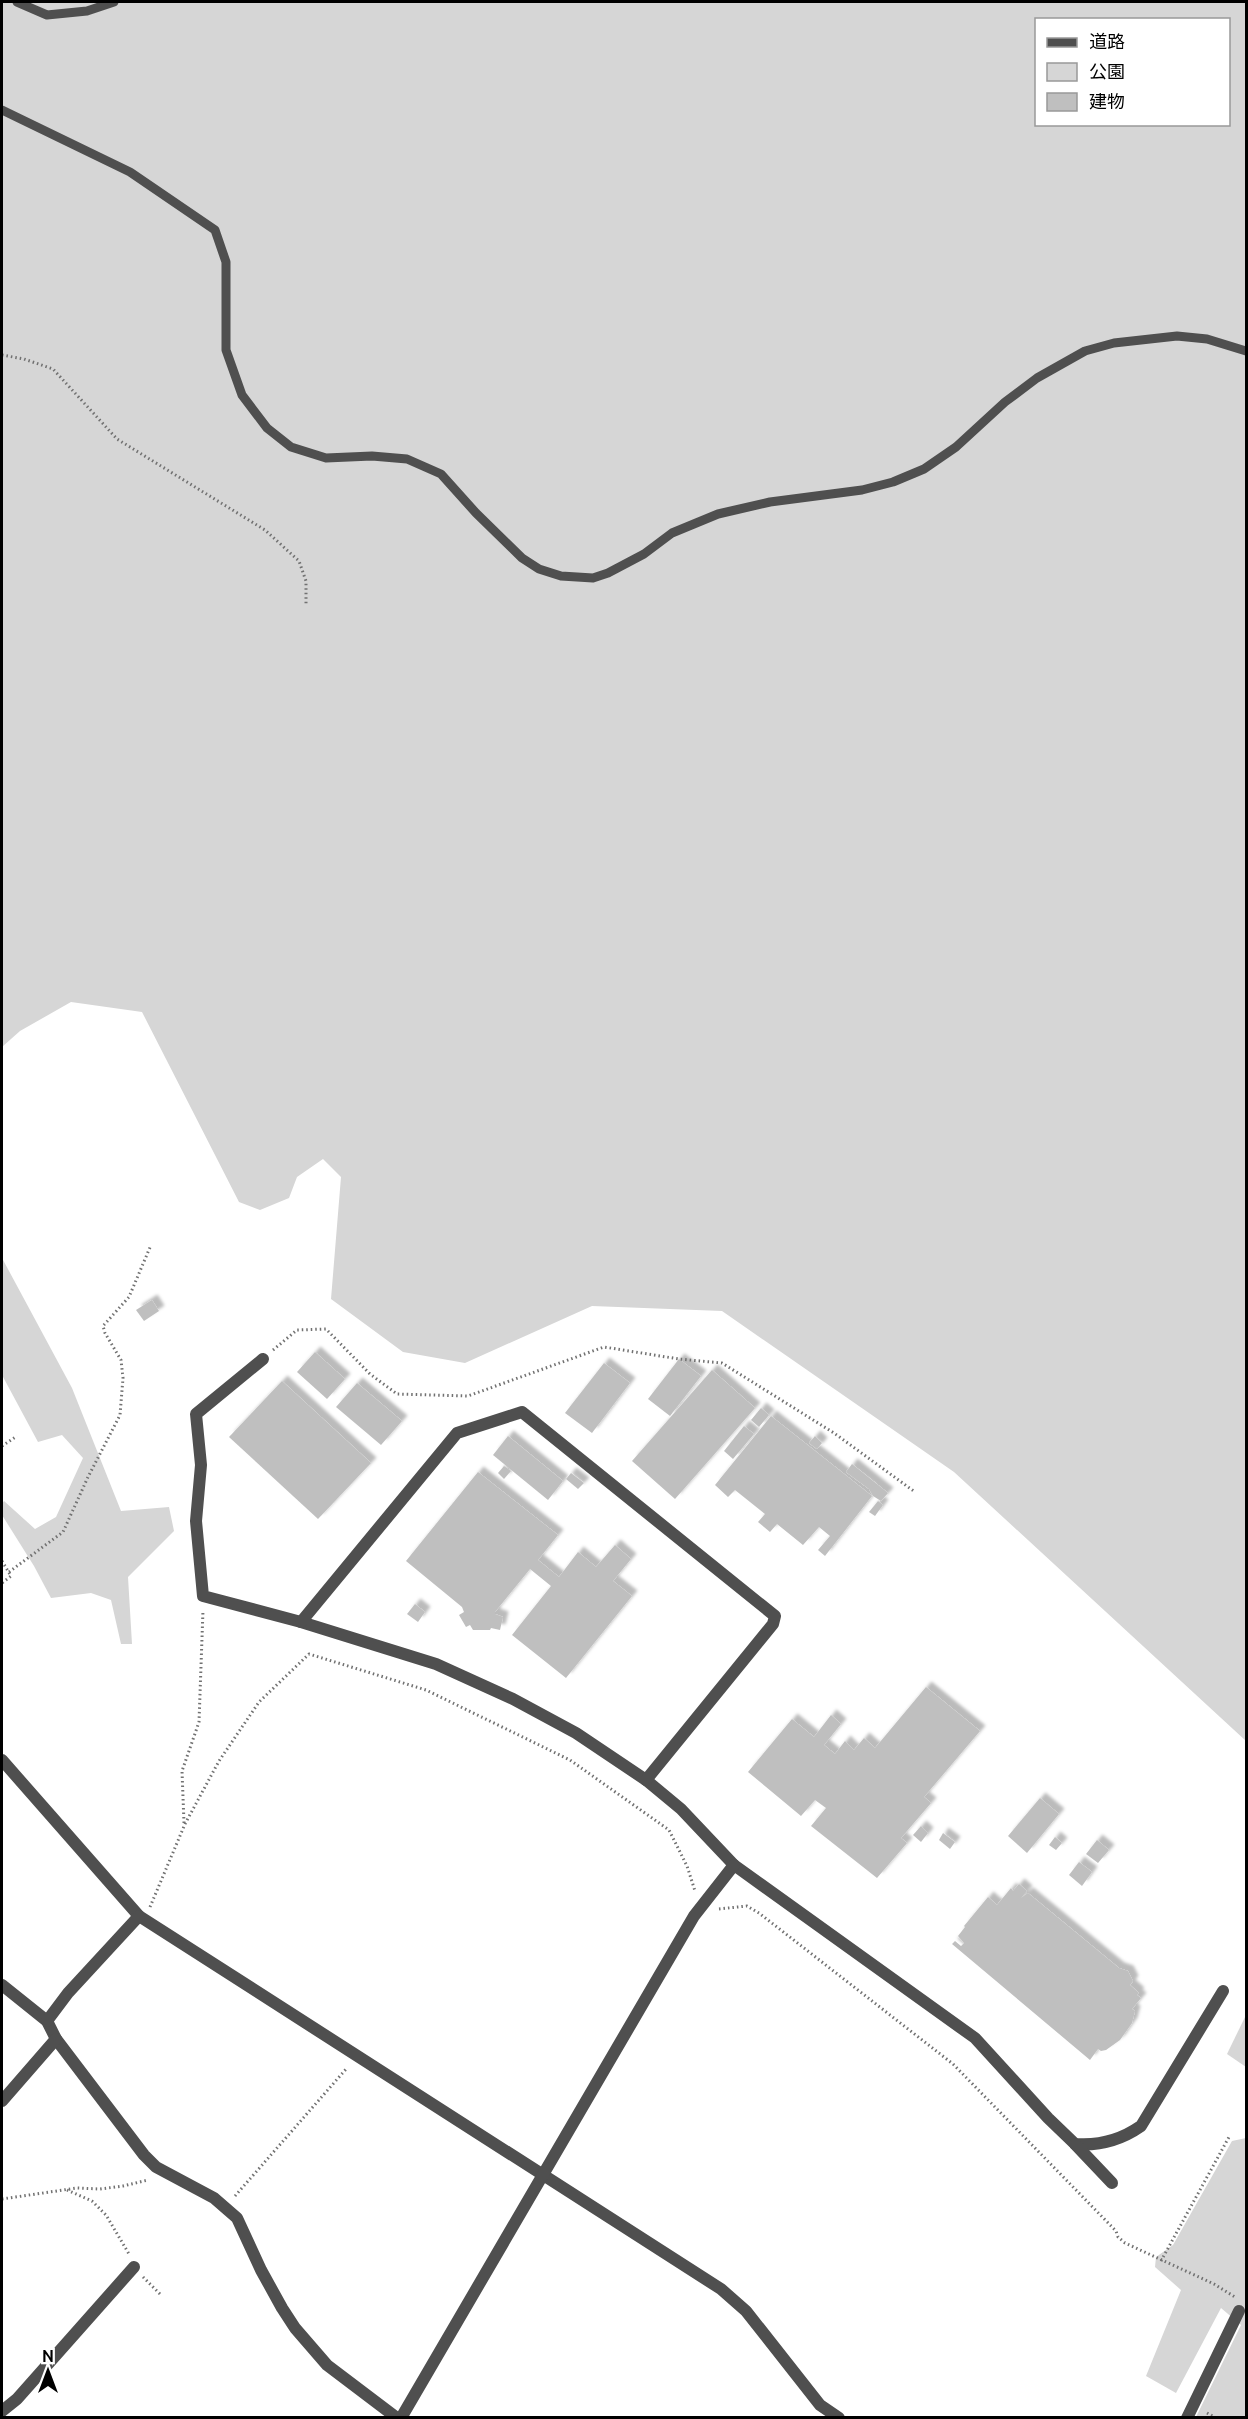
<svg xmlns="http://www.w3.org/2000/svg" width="1248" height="2419" font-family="Ubuntu,'Noto Sans JP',sans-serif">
<defs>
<filter id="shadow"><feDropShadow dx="5.5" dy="-5.5" stdDeviation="1.5" flood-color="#0004"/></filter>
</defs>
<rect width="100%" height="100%" fill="#fff"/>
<g fill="#d6d6d6" fill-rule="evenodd">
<path d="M 2,2 L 1246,2 L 1246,1741 L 954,1472 L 722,1311 L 592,1306 L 465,1363 L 403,1352 L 331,1299 L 341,1177 L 323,1159 L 297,1177 L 289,1198 L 260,1210 L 239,1202 L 142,1012 L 71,1002 L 20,1031 L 2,1047 ZM 1036,20 L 1228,20 L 1228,124 L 1036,124 Z"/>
<polygon points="2,1258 72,1388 121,1511 169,1507 174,1531 128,1577 132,1644 121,1644 111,1600 91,1593 51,1598 34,1566 2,1515 2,1504 4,1501 35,1529 56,1517 83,1458 62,1435 38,1442 2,1375"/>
<polygon points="1246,2015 1246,2067 1227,2054"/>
<polygon points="1246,2138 1246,2417 1196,2417 1241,2325 1221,2308 1176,2393 1146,2376 1181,2290 1155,2267 1156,2257 1173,2245 1232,2141"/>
</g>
<g fill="#bfbfbf" filter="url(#shadow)">
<polygon points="152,1300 159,1311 144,1321 136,1310"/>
<polygon points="315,1352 345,1379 327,1399 297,1372"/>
<polygon points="679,1359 701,1376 670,1416 648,1399"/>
<polygon points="604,1363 630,1383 592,1433 565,1413"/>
<polygon points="712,1370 755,1408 675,1499 632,1461"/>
<polygon points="282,1381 371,1463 318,1519 229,1437"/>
<polygon points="357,1383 402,1421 381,1445 336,1407"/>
<polygon points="761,1408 769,1415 759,1427 751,1420"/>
<polygon points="771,1416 872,1496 825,1556 818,1550 830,1536 819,1527 803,1545 777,1524 770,1532 758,1522 765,1514 735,1490 728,1497 715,1485"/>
<polygon points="744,1426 754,1434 733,1459 724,1451"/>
<polygon points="508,1436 563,1481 548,1500 493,1455"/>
<polygon points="815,1436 822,1443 817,1449 809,1443"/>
<polygon points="852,1464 888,1493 881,1501 873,1496 869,1489 846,1472"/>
<polygon points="504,1466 511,1471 504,1479 498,1473"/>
<polygon points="478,1472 558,1535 538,1560 559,1577 578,1552 596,1567 615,1545 631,1559 613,1581 632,1596 566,1678 512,1635 551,1586 530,1569 495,1612 495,1614 503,1617 500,1630 491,1628 490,1630 473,1630 470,1625 466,1627 459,1615 464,1612 462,1607 406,1561"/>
<polygon points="571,1473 584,1483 578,1489 566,1479"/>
<polygon points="878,1501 883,1505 875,1516 869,1512"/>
<polygon points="415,1604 425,1612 418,1622 407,1614"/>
<polygon points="926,1687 980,1731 924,1797 931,1803 901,1838 907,1843 877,1878 811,1826 826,1808 815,1800 801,1816 748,1772 792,1719 814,1737 831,1715 841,1724 824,1745 835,1754 845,1741 854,1750 864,1738 875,1748"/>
<polygon points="1040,1798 1059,1814 1027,1853 1008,1836"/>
<polygon points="921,1826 928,1833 921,1842 913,1835"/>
<polygon points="943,1833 955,1842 950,1849 939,1840"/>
<polygon points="1055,1837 1062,1843 1056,1850 1049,1845"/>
<polygon points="1097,1840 1109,1850 1098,1863 1086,1854"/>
<polygon points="1079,1862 1092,1872 1082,1886 1069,1875"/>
<polygon points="1019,1884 1027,1891 1021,1898 1028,1893 1119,1968 1128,1971 1133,1981 1130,1985 1139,1993 1137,1995 1141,1998 1132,2009 1135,2011 1132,2023 1120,2040 1106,2050 1101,2051 1098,2049 1090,2060 952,1944 955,1941 961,1946 964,1943 958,1936 965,1927 964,1926 988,1897 997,1905 1011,1888 1013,1891"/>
</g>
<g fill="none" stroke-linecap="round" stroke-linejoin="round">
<g stroke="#717171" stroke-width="3" stroke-dasharray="1.5 3" stroke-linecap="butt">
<polyline points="2,355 24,359 53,369 117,439 265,530 299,561 306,581 306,604"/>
<polyline points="273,1350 297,1330 326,1329 370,1374 397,1394 468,1396 604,1347 679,1359 722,1363 834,1433 915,1492"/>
<polyline points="2,1446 17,1436"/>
<polyline points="2,1561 11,1576 2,1583"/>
<polyline points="9,1572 63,1532 88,1477 120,1415 123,1378 121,1360 105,1333 103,1326 129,1297 151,1245"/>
<polyline points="184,1823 182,1771 199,1722 203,1610"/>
<polyline points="150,1907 185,1824 219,1761 259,1702 309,1654 426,1690 570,1760 669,1830 687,1866 695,1891"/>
<polyline points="719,1909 747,1906 759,1913 953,2064 1116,2231 1118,2237 1125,2243 1214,2284 1235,2297"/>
<polyline points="67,2190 92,2201 106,2215 129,2254"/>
<polyline points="235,2196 347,2068"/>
<polyline points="2,2199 77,2188 100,2189 123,2186 148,2180"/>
<polyline points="1161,2261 1229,2137"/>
<polyline points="143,2277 160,2294"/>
<polyline points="1207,2413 1216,2418"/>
</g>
<g stroke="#4f4f4f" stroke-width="9">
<polyline points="17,2 47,15 87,11 114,2"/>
<polyline points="2,110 130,172 215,230 226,262 226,350 242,395 267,428 291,447 326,458 372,456 407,459 441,474 476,513 522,558 539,569 561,576 593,578 608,573 644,554 672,533 718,514 770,502 862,490 893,482 924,469 956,447 1005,402 1037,378 1085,351 1114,343 1177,336 1207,339 1246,351"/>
</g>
<g stroke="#4f4f4f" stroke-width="12">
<path d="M 263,1359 L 196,1414 L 201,1465 L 196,1521 L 203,1596 L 301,1622 L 436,1664 L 513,1699 L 576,1733 L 646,1780 L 681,1809 L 734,1865 L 975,2038 L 1048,2118 L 1075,2144 C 1100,2146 1121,2140 1141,2126 L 1223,1991"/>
<polyline points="301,1622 457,1433 522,1412 775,1616 773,1624 646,1780"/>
<polyline points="2,1760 139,1916 721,2289 746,2311 820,2405 839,2418"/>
<polyline points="2,1985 47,2021 56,2039 144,2155 156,2167 214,2198 237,2218 261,2270 282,2308 295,2328 327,2365 397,2418"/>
<polyline points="47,2021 68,1993 139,1916"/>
<polyline points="2,2101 56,2039"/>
<polyline points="1075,2144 1112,2183"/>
<polyline points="2,2411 17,2399 134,2267"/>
<polyline points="401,2418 694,1916 734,1865"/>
<polyline points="1187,2418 1239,2311"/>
</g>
</g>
<rect width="1248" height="2419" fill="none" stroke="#000000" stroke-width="6"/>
<rect x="1035" y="18" width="195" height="108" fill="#ffffff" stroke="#999999" stroke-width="1.5"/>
<rect x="1047" y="38" width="30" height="9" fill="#4f4f4f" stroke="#999999" stroke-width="1.5"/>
<text x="1089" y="48" font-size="18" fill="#000000">道路</text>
<rect x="1047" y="63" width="30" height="18" fill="#d6d6d6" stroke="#999999" stroke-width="1.5"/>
<text x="1089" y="78" font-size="18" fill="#000000">公園</text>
<rect x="1047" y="93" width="30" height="18" fill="#bfbfbf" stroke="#999999" stroke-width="1.5"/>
<text x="1089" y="108" font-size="18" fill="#000000">建物</text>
<g transform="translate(48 2371)" stroke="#ffffff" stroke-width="4.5" paint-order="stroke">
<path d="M0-4.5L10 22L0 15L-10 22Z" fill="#000000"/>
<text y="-9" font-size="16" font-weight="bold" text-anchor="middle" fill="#000000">N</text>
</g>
</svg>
